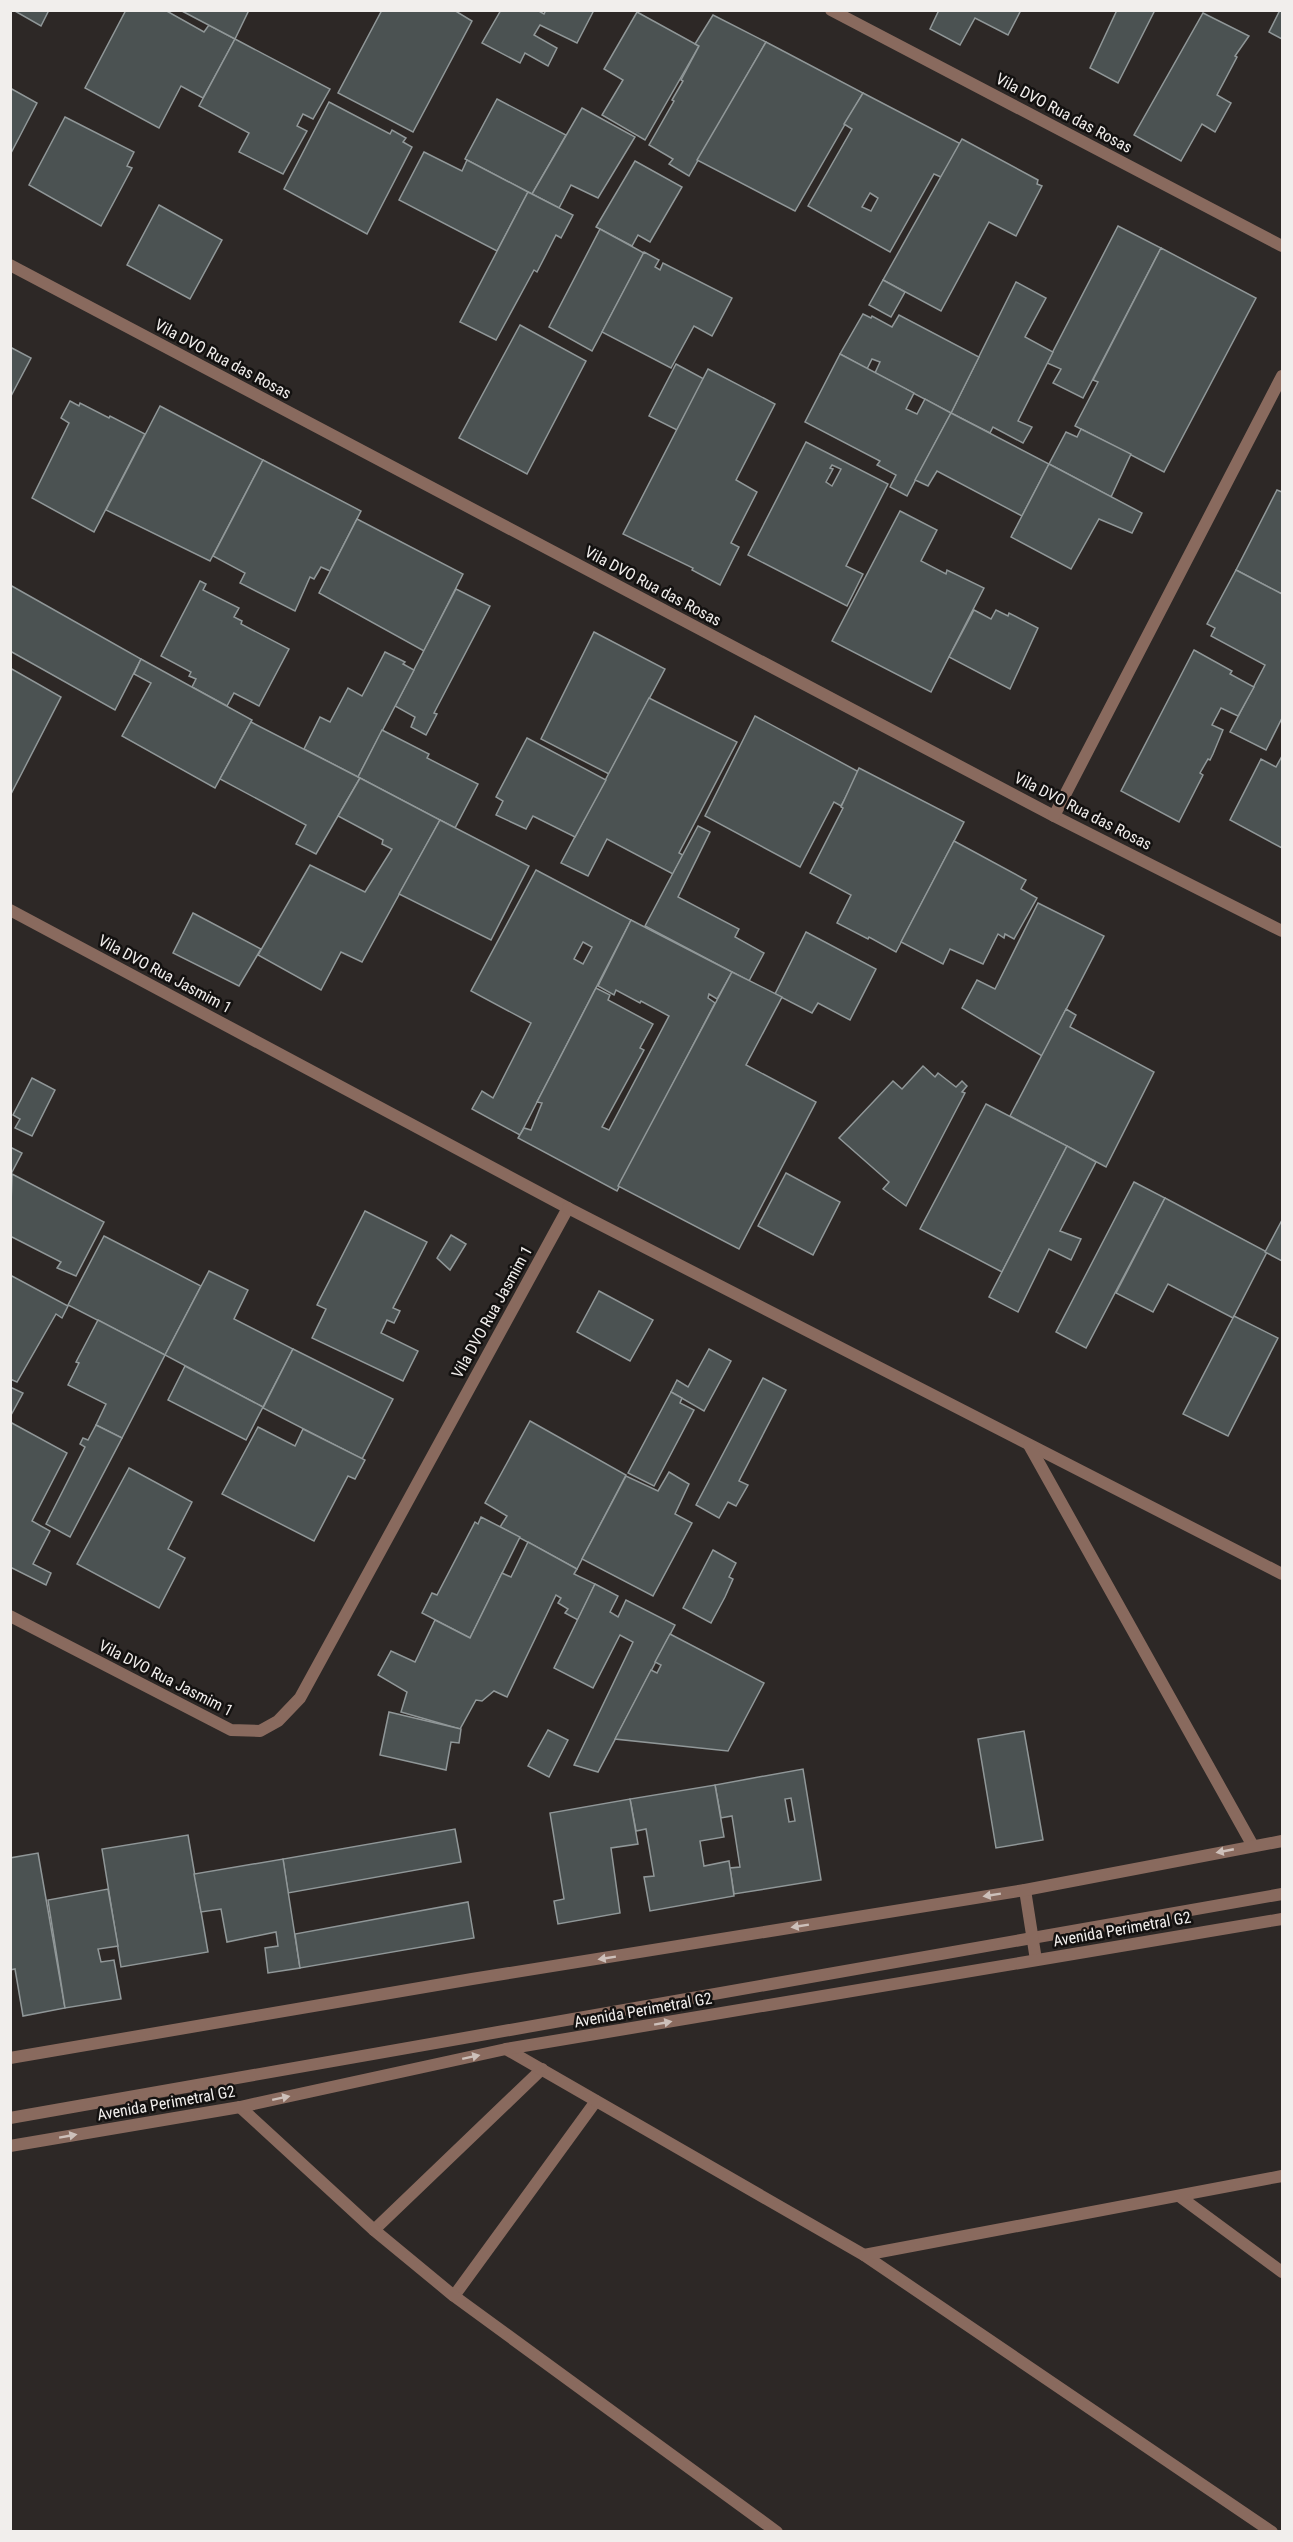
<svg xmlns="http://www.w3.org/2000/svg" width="1293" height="2542" font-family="'Roboto Condensed',sans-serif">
<rect width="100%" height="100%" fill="#2d2826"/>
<g fill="#4b5252" stroke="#909798" stroke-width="1.5" fill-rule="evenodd">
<polygon points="13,10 49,10 41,26"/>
<polygon points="126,10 165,10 204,32 209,25 235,39 203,98 181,86 159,128 85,88"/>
<polygon points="180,10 249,10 235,39"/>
<polygon points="382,10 454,10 472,21 413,132 338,93"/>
<polygon points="501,10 537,10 544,14 546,10 594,10 577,43 540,25 534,35 557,48 548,66 525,53 520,63 482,43"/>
<polygon points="939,10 1021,10 1008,35 975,18 960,45 930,29"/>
<polygon points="1117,10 1155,10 1118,83 1090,68"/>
<polygon points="1280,10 1282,10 1282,39 1269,32"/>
<polygon points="637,12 699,46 645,140 602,115 623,80 604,69"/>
<polygon points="1203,13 1249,36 1235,56 1237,57 1217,95 1231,103 1215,132 1202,124 1181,161 1134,135"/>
<polygon points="713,15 766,42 689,176 669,164 673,159 649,145 674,101 672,100 683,81 681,80 699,46 695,44"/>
<polygon points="235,39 330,89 313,119 303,114 297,126 307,131 283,174 239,152 249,133 199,106"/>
<polygon points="766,42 863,93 795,211 697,160"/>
<polygon points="10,88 37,103 10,155"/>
<path d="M 863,93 L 961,144 L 941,177 L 934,174 L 890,252 L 808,206 L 852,129 L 844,124 ZM 870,193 L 878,198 L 871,211 L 862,207 Z"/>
<polygon points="497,99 566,135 532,194 465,159"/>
<polygon points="329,102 390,134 392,130 406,138 403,142 412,147 367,234 284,189"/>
<polygon points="582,108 635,137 598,198 571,185 559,208 532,194"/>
<polygon points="65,117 134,152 127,166 132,168 101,226 29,185"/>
<polygon points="962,139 1038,180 1037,184 1042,186 1016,236 989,222 941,311 883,280"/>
<polygon points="424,152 462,171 467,160 528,192 497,251 399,200"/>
<polygon points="635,161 682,187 650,242 638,235 632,246 596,227"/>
<polygon points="528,192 573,215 561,238 556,235 537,272 534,270 496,340 460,322"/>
<polygon points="159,205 222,240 190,299 127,265"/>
<polygon points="1118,226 1161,248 1083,398 1053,383 1061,369 1047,363"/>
<polygon points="600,229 644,253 592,351 549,327"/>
<polygon points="1161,248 1256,298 1164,472 1075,426 1098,382 1093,380"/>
<polygon points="644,252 659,260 655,267 660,270 663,263 732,298 712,336 694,326 671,368 602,332"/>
<polygon points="883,280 905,292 891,317 869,305"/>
<polygon points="1016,282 1046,298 1025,337 1053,352 1018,421 1032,427 1023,443 993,427 990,433 951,413"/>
<polygon points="863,314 871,318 872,316 892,327 899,315 979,357 951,413 875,373 880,362 872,359 867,369 840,354"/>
<polygon points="520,325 586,361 527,474 459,438"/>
<polygon points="10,347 31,358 10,398"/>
<polygon points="840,354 914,393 906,409 917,414 925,399 951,413 907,496 890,487 896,475 877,465 880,461 805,422"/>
<polygon points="676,364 704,379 677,430 649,416"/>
<polygon points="708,369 775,404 736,480 757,492 731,543 739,547 720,585 692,570 693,568 623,534"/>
<polygon points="70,401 79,406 80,403 109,418 110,416 145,434 94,532 32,498 69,423 61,418"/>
<polygon points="160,406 263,460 210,561 106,510"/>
<polygon points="951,413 1049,464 1022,516 937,471 928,486 915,480"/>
<polygon points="1081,429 1131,454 1111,497 1049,464 1066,432 1077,437"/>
<path d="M 806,442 L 888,484 L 846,566 L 863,574 L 847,606 L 748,555 ZM 832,465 L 841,469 L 832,486 L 826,482 L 833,469 L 830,468 Z"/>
<polygon points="263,460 361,511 330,571 321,567 314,579 310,577 295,611 240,583 245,573 213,556"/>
<polygon points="1049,464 1142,513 1132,533 1099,519 1071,569 1011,537"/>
<polygon points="1277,490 1282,492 1282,594 1236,570"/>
<polygon points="900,511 937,530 921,561 946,574 947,570 984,588 931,692 832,641"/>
<polygon points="357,519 463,574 424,651 319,593"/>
<polygon points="1236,570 1282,594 1282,718 1266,750 1230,732 1265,665 1211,636 1215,628 1207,624"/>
<polygon points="200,581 206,584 203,590 239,608 234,617 242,621 241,624 289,649 259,706 234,693 227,706 192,687 196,679 189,676 191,672 161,656"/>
<polygon points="10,585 141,659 115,710 10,651"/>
<polygon points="456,589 490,606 434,713 437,714 426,735 411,727 415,717 395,706"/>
<polygon points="974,610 991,619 996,610 1008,616 1009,613 1038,628 1010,689 949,657"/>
<polygon points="594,632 665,669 609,774 541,739"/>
<polygon points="1194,650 1232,671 1230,674 1254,687 1238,716 1221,708 1212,725 1223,730 1213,754 1210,760 1208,759 1200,773 1203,775 1179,822 1121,791"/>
<polygon points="385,652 405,662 403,664 414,670 358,777 304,749 320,717 330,722 348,688 362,696"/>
<polygon points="141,659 252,720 215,788 122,736 151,683 134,674"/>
<polygon points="10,668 61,697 10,796"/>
<polygon points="649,698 737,742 679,853 683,855 673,874 607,839 588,876 561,863"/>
<polygon points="755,716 859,772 841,806 834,802 800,867 705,816"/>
<polygon points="251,722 360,778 316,854 296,844 306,825 220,779"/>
<polygon points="382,730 429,754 427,758 478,784 455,828 358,777"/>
<polygon points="527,738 606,780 575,837 533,816 526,829 496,815 503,801 496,797"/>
<polygon points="1282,756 1282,848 1230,820 1261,759 1276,767"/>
<polygon points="859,768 964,822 896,952 869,937 868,939 837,923 851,895 810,873 843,808 841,807"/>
<polygon points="360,778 440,820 362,962 341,952 321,990 258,955 310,865 365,892 392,849 382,844 383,840 338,816"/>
<polygon points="440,820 529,866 491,940 399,894"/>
<polygon points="698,826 710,832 678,897 739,929 735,937 764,953 749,981 645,926"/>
<polygon points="954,841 1026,880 1021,889 1037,898 1014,939 1005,934 1004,938 998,934 983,964 950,949 943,964 901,942"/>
<path d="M 536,870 L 631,920 L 520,1135 L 472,1109 L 482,1091 L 493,1098 L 531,1023 L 471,991 ZM 583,942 L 592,947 L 583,964 L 574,959 Z"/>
<polygon points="1038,903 1104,936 1042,1056 962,1008 977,980 995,989"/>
<polygon points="193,913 261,949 239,986 173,953"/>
<polygon points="631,920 732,972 717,999 709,994 708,998 715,1003 617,1191 518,1138 524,1128 531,1130 542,1103 537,1102 596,988 610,995 608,1000 653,1024 640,1048 644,1050 602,1127 609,1130 669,1016 641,1001 640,1003 616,990 614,995 598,986"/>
<polygon points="806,932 876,969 850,1020 818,1003 812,1013 775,994"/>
<polygon points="732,972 782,997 746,1065 816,1102 739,1249 618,1186"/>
<polygon points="1066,1009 1076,1015 1070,1027 1154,1072 1106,1167 1010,1116"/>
<polygon points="923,1066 935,1077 938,1073 956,1087 962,1081 967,1086 962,1092 965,1093 906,1206 883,1189 889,1182 839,1138 893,1081 902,1089"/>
<polygon points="32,1078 55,1090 32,1136 15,1128 20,1119 13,1115"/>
<polygon points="986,1104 1067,1146 1002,1272 920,1229"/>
<polygon points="1067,1146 1096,1162 1060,1231 1081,1239 1071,1260 1049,1249 1018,1312 989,1297"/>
<polygon points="10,1147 22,1153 10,1176"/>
<polygon points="786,1173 840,1202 813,1255 758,1226"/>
<polygon points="12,1174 104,1222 76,1276 57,1268 61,1262 10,1236"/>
<polygon points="1134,1182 1165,1198 1086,1348 1056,1332"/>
<polygon points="1165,1198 1267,1252 1233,1318 1168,1284 1153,1312 1116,1293"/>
<polygon points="365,1211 427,1242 393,1308 400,1311 394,1323 387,1320 381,1333 418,1351 403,1381 312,1338 326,1309 317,1305"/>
<polygon points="1282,1220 1282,1261 1265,1252"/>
<polygon points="451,1235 466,1244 450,1270 437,1258"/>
<polygon points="104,1236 201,1286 165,1355 68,1305"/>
<polygon points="209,1271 248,1290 234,1319 293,1349 263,1407 165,1355"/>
<polygon points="10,1275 68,1306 62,1318 56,1314 17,1382 10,1379"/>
<polygon points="599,1291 653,1320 630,1361 577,1332"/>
<polygon points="1234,1316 1278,1338 1228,1436 1183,1414"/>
<polygon points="98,1320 165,1355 122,1438 96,1425 106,1404 68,1385 79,1363 76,1362"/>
<polygon points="293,1349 393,1399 362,1459 263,1408"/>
<polygon points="709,1349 731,1361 704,1411 671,1392 677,1380 688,1387"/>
<polygon points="185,1366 263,1407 246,1440 168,1400"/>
<polygon points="763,1378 786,1390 739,1481 748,1485 736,1506 728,1502 719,1518 696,1505"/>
<polygon points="10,1387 23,1393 10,1417"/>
<polygon points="671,1392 682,1398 680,1403 694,1410 654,1486 628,1473"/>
<polygon points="530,1421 626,1475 577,1569 500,1527 507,1516 485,1503"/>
<polygon points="10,1422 67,1453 32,1521 50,1531 33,1564 51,1573 46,1585 10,1567"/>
<polygon points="96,1425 122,1438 70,1537 46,1524 85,1447 80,1444 83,1438 88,1440"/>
<polygon points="258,1427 295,1446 303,1429 365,1460 355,1479 348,1476 314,1541 222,1494"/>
<polygon points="129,1468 192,1502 168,1549 185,1558 159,1608 77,1564"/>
<polygon points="669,1472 689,1484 675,1514 692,1523 653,1596 582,1559 626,1476 658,1491"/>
<polygon points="481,1517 520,1537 470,1638 422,1613 432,1593 437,1595 475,1522 478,1524"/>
<polygon points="528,1542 577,1569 574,1574 595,1584 578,1620 565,1613 568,1609 558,1603 561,1598 556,1595 507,1697 494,1691 482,1701 476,1700 460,1729 401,1712 407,1692 378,1675 391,1651 415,1662 435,1620 470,1638 502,1573 511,1577"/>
<polygon points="713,1550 736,1563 729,1577 733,1579 725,1597 711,1623 683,1608"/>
<polygon points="595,1584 618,1596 610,1612 618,1617 626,1600 675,1625 598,1772 574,1765 633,1642 620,1635 593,1688 554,1668"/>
<polygon points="670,1634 764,1683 728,1751 615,1739 651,1670 657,1673 661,1665 655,1662"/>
<polygon points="389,1712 461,1729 459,1743 451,1742 446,1770 380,1755"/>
<polygon points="548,1730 568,1740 549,1777 528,1766"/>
<polygon points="1024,1731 1043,1840 996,1848 978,1739"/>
<path d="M 803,1769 L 821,1880 L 734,1894 L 730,1868 L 740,1867 L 732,1816 L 721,1818 L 715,1785 ZM 791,1798 L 795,1821 L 789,1822 L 785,1799 Z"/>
<polygon points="715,1785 724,1837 700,1841 704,1866 729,1861 734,1896 650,1911 644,1877 654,1876 646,1829 636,1831 630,1799"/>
<polygon points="630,1799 638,1844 611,1848 620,1913 558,1924 554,1901 564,1899 550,1813"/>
<polygon points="455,1829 461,1862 288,1893 283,1859"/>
<polygon points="188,1835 208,1952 121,1967 102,1849"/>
<polygon points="38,1853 65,2008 23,2016 15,1969 10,1970 10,1858"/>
<polygon points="283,1859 300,1968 268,1973 265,1948 278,1946 276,1932 227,1942 221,1909 201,1912 194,1874"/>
<polygon points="108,1889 118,1946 98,1949 101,1962 114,1960 121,1999 65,2008 48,1900"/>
<polygon points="468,1902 474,1938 300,1968 295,1934"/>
</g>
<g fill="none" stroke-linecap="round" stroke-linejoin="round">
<g stroke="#896a5e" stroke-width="12">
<polyline points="374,2230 542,2069"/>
<polyline points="454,2296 596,2101"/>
</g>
<polyline stroke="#896a5e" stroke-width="12" points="10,2118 1282,1894"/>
<g stroke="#896a5e" stroke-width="12">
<polyline points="831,10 1282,246"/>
<polyline points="10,265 1054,816 1282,931"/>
<polyline points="1054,816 1282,376"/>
<polyline points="10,910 568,1208 300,1698 278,1721 260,1731 231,1730 10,1616"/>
<polyline points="568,1208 1282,1574"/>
<polyline points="1029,1445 1253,1846"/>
<polyline points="506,2049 864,2255 1272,2532"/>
<polyline points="240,2107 374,2230 454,2296 777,2532"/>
<polyline points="1179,2196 1282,2272"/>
<polyline points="864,2255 1282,2176"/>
</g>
<g stroke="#896a5e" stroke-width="12">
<polyline points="1025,1890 1036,1960"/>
<polyline points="10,2058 472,1979 1025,1890 1282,1841"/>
<polyline points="10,2146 240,2107 506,2049 1282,1919"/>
</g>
</g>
<defs><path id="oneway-solid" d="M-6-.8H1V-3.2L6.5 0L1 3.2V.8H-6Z" transform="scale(1.5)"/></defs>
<g fill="#cdc0ba">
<use href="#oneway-solid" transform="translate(1225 1851) rotate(169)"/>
<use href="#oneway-solid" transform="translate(992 1895) rotate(171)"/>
<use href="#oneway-solid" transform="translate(800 1926) rotate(171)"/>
<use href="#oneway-solid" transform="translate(607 1958) rotate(171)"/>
<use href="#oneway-solid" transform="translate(663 2023) rotate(-10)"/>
<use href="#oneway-solid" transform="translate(471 2057) rotate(-12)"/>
<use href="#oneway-solid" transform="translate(281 2098) rotate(-12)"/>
<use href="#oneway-solid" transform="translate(68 2136) rotate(-10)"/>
</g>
<g text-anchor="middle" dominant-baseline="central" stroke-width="5" stroke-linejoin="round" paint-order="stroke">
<g font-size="16" fill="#f1eeec" stroke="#131110">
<text transform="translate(1064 113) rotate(28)">Vila DVO Rua das Rosas</text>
<text transform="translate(223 359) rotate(28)">Vila DVO Rua das Rosas</text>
<text transform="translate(653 586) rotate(28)">Vila DVO Rua das Rosas</text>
<text transform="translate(1083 811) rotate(27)">Vila DVO Rua das Rosas</text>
<text transform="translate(165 974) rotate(28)">Vila DVO Rua Jasmim 1</text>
<text transform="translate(492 1312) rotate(-61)">Vila DVO Rua Jasmim 1</text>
<text transform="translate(166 1678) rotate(27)">Vila DVO Rua Jasmim 1</text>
<text transform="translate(1122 1929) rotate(-10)">Avenida Perimetral G2</text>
<text transform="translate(643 2010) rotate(-10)">Avenida Perimetral G2</text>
<text transform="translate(166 2103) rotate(-10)">Avenida Perimetral G2</text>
</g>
</g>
<rect width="1293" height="2542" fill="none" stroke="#f1eeec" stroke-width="24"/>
</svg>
